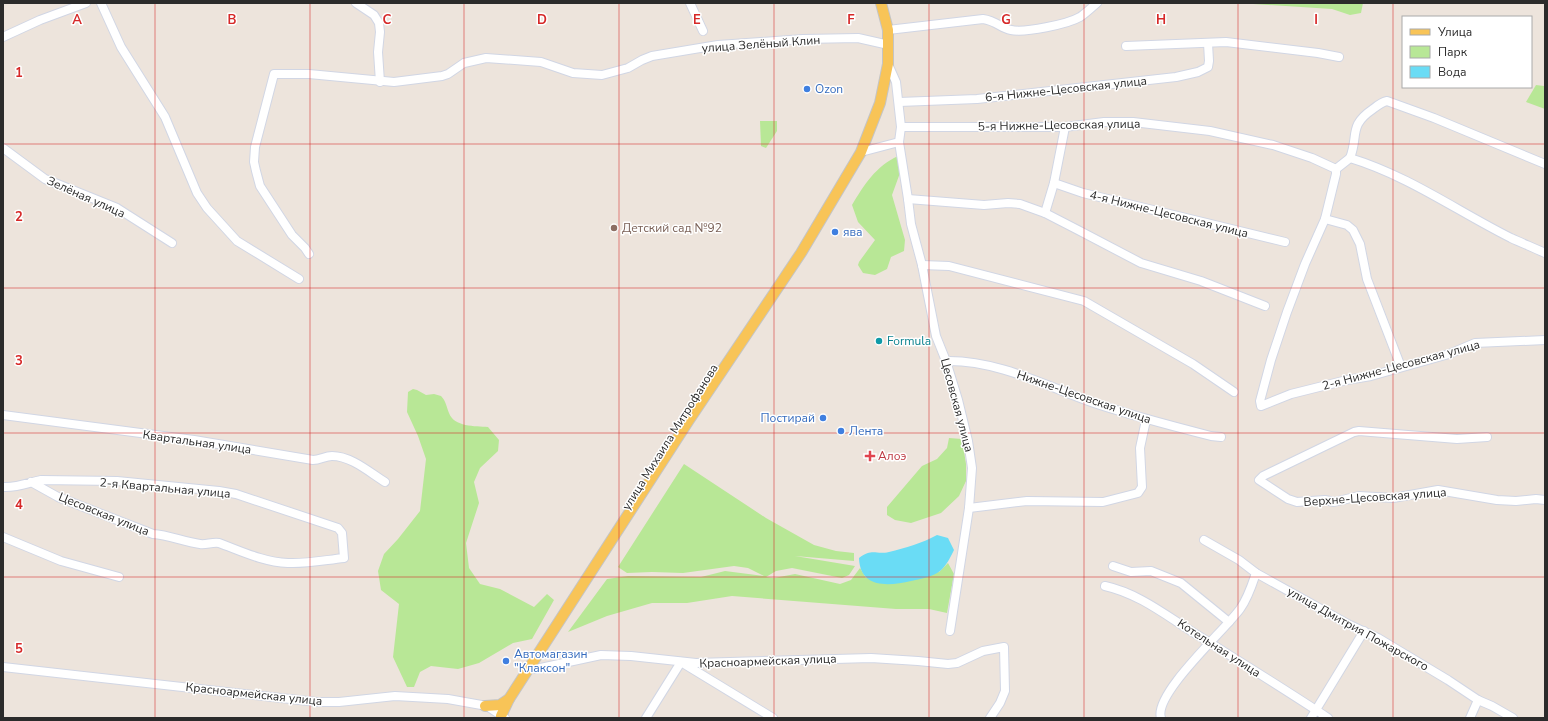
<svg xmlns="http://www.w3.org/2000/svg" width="1548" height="721" font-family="'Nunito Sans',sans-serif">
<rect width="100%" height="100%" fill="#ede4dc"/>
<g fill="#b8e796">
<polygon points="1238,3 1363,3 1361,13 1350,15 1332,9"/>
<polygon points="1536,85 1544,86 1545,91 1545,109 1526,102"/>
<polygon points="760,121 777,121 777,131 766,148 761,146"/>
<path d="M 898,156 L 900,173 L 892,195 L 905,240 L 904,251 L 891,257 L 887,269 L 875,275 L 863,273 L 858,265 L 859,262 L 875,240 L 858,222 L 852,205 C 864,185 876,166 898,156 Z"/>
<path d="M 413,389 L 417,390 L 426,395 L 434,394 L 441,396 C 446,401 446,406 449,413 C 454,427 475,426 488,427 L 499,440 L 498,451 L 480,468 L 474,482 L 479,503 L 466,543 L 469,568 L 480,584 L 500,589 L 534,607 L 547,594 L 554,600 L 532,639 L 513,643 L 479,663 L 458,669 L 431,666 L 420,672 L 414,687 L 407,687 L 393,657 L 399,604 L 381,590 L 378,571 L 384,554 L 398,539 L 420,511 L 426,459 L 418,436 L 407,412 L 408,392 Z"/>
<polygon points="949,438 962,439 966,464 966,481 959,496 941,513 911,523 895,520 887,515 887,507 922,466 937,459 947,448"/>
<polygon points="684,464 766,518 814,545 836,551 854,553 854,561 795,556 855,566 849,575 842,578 792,568 776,571 766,577 774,578 795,574 840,584 851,580 860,568 866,578 939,572 948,563 954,574 947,613 929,609 896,609 732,596 687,603 652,603 607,616 568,632 607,579 628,576 701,577 725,571 764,576 748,568 734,566 683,573 652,572 627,573 618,567"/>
</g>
<path fill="#6adcf5" d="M 937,535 L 948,538 L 954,550 C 950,558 947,565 940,571 C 933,577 920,579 911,581 C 889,586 860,589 859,558 C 873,548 875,555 889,552 C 905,548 923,543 937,535 Z"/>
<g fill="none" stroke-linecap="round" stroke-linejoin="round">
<defs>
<g id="minor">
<polyline points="101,3 121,47 165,117 197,193 207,208 237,241 299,279"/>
<polyline points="356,3 374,15 379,23 380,32 378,52 380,82"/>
<polyline points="690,3 703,31"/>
<path d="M 888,30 L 983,19 C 997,21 1000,28 1011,30 C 1025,33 1068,24 1080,17 C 1086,13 1091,8 1097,3"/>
<polyline points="3,37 40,20 86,3"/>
<polyline points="1126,46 1226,42 1318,53 1339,57"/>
<polyline points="888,64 896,82 901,127 899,142 908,199 911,224 922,265 936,336 946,361 958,400 968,441 972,468 969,508 950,631"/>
<polyline points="899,102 977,99 1176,77 1198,72 1208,67 1209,61 1208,43"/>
<polyline points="901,127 1065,127 1104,122 1133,122 1210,131 1273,145 1312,158 1336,169"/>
<polyline points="3,148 45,179 117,208 172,243"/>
<polyline points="861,152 899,142"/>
<path d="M 1350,158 C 1359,135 1348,126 1373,109 C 1378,105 1382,102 1387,101 L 1434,118 L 1545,164"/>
<polyline points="1336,169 1336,174 1325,219 1305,264 1287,312 1271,360 1260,401 1261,406 1291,394 1347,380 1371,376 1449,354 1475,343 1545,340"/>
<path d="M 1336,169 L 1350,158 C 1409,176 1457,211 1511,238 C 1522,243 1534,248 1545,253"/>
<polyline points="1054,183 1083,193 1285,242"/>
<polyline points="908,199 984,205 1008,203 1020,204 1045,213 1078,230 1141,263 1201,281 1265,306"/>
<polyline points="1045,213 1054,183 1065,127"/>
<polyline points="1325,219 1347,225 1353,230 1360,244 1367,279 1401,367"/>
<polyline points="309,254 305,248 292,235 260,186 256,171 254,162 255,147 274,74 309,74 394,82 442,76 448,74 464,63 486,58 541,62 573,73 602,75 628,68 642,60 652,56 718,45 803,39 858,38 889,45"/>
<polyline points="922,265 949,266 1084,301 1193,364 1234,392"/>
<path d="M 946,361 C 998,360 1046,386 1094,403 C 1133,416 1172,426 1211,436 L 1221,437"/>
<path d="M 3,415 L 194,440 L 313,460 C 320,460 325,456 332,456 C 351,456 369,472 385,482"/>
<polyline points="1487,437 1457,439 1359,431 1354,432 1263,476 1259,480 1288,499 1297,502 1325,500 1334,502 1359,496 1393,498 1438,490 1497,500 1516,501 1536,499 1545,500"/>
<path d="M 3,487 C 16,488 28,483 41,480 L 117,481 L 219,491 L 236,494 L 338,528 L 342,533 L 344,558 C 325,560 306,564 288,563 C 263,562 241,551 219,543 C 212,542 206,545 200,544 C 184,542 169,535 153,534 L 58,497 L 31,482"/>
<polyline points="969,508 1027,501 1103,502 1138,493 1142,487 1140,448 1146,420"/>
<polyline points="3,537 61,561 119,577"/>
<polyline points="1204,540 1239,560 1256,573 1348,624 1378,638 1448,680 1478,700 1492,706 1513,718"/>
<polyline points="1113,566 1131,572 1151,571 1181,583 1229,622"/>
<path d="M 1105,586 C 1141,594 1169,618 1199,636 C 1242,663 1286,690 1328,718"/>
<polyline points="3,667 317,702 339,702 395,696 448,699 487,706 505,718"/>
<polyline points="531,667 536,669 601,655 631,656 696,663 871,658 918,661 948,664 957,663 983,651 1004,647 1005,691 1000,703 990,718"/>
<polyline points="646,718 681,662 773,718"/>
<path d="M 1161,718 C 1153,694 1226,629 1240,609 C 1248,598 1252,585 1256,573"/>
<polyline points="1311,718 1364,631"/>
<polyline points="1470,718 1478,700"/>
</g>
<g id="major">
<polyline points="485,706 500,705 509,699"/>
<polyline points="501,716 509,699 689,420 801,253 861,152 880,103 888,64 888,30 881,3"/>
</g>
</defs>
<use href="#minor" stroke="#d1d6e4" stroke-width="10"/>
<use href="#major" stroke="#c4c4c4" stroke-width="12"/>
<use href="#minor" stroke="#fff" stroke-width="8"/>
<use href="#major" stroke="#f8c457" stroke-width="10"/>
</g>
<path fill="none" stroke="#d62828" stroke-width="1" stroke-opacity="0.55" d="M 155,3 L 155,718M 310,3 L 310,718M 464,3 L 464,718M 619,3 L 619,718M 774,3 L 774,718M 929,3 L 929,718M 1084,3 L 1084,718M 1238,3 L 1238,718M 1393,3 L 1393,718M 3,144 L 1545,144M 3,288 L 1545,288M 3,433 L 1545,433M 3,577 L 1545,577"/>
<g fill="#3f7fe0" stroke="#fff" stroke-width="1.5">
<circle cx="807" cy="89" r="4"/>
<circle cx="835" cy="232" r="4"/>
<circle cx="823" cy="418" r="4"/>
<circle cx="841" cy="431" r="4"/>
<circle cx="506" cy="661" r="4"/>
</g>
<circle fill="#8d6e63" stroke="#fff" stroke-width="1.5" cx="614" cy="228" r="4"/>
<circle fill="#0f9aa8" stroke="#fff" stroke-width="1.5" cx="879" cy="341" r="4"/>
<path fill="#e0444e" stroke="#fff" stroke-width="1.5" d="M868 450h4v4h4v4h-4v4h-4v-4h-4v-4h4z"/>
<g text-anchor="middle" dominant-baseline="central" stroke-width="3" stroke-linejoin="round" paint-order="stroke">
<g font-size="12" fill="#2b2b2b" stroke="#fff">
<text transform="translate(761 44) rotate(-4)">улица Зелёный Клин</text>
<text transform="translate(1066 89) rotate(-6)">6-я Нижне-Цесовская улица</text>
<text transform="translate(1059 125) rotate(-1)">5-я Нижне-Цесовская улица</text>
<text transform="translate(86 197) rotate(24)">Зелёная улица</text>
<text transform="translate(1169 214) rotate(14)">4-я Нижне-Цесовская улица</text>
<text transform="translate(1401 365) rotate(-15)">2-я Нижне-Цесовская улица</text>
<text transform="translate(1084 397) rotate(19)">Нижне-Цесовская улица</text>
<text transform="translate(957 405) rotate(75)">Цесовская улица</text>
<text transform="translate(670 437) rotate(-58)">улица Михаила Митрофанова</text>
<text transform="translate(197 442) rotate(8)">Квартальная улица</text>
<text transform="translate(165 488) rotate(5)">2-я Квартальная улица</text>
<text transform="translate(1375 497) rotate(-4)">Верхне-Цесовская улица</text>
<text transform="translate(104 514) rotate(22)">Цесовская улица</text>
<text transform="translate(1358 629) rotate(29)">улица Дмитрия Пожарского</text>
<text transform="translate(1219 648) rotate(33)">Котельная улица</text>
<text transform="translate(768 661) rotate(-2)">Красноармейская улица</text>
<text transform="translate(254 694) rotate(6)">Красноармейская улица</text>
</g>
<g font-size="12" fill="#366cbe" stroke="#fff" text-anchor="start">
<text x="815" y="89">Ozon</text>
<text x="843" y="232">ява</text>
<text x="815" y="418" text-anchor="end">Постирай</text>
<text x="849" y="431">Лента</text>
<text x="514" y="654">Автомагазин<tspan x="514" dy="14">"Клаксон"</tspan></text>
</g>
<g font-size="12" fill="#785e54" stroke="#fff" text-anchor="start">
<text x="622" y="228">Детский сад №92</text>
</g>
<g font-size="12" fill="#0d838f" stroke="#fff" text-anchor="start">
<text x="887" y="341">Formula</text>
</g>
<g font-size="12" fill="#be3a42" stroke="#fff" text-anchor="start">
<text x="878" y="456">Алоэ</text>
</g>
</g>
<g font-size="13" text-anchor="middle" font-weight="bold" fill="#d62828" stroke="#fff" stroke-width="3" stroke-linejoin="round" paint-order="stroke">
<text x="77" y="24">A</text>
<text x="232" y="24">B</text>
<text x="387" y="24">C</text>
<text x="542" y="24">D</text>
<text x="697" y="24">E</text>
<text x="851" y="24">F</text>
<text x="1006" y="24">G</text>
<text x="1161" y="24">H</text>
<text x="1316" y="24">I</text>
<text x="19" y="77">1</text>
<text x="19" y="221">2</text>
<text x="19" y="365">3</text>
<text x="19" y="509">4</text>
<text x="19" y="653">5</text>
</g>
<rect width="1548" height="721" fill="none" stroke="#2b2b2b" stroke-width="8"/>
<rect x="1402" y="16" width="130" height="72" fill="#ffffff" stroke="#aaaaaa"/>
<rect x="1410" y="29" width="20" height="6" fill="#f8c457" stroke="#aaaaaa"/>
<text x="1438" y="36" font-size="12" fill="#2b2b2b">Улица</text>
<rect x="1410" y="46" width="20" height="12" fill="#b8e796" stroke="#aaaaaa"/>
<text x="1438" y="56" font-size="12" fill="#2b2b2b">Парк</text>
<rect x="1410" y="66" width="20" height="12" fill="#6adcf5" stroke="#aaaaaa"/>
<text x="1438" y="76" font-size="12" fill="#2b2b2b">Вода</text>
</svg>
